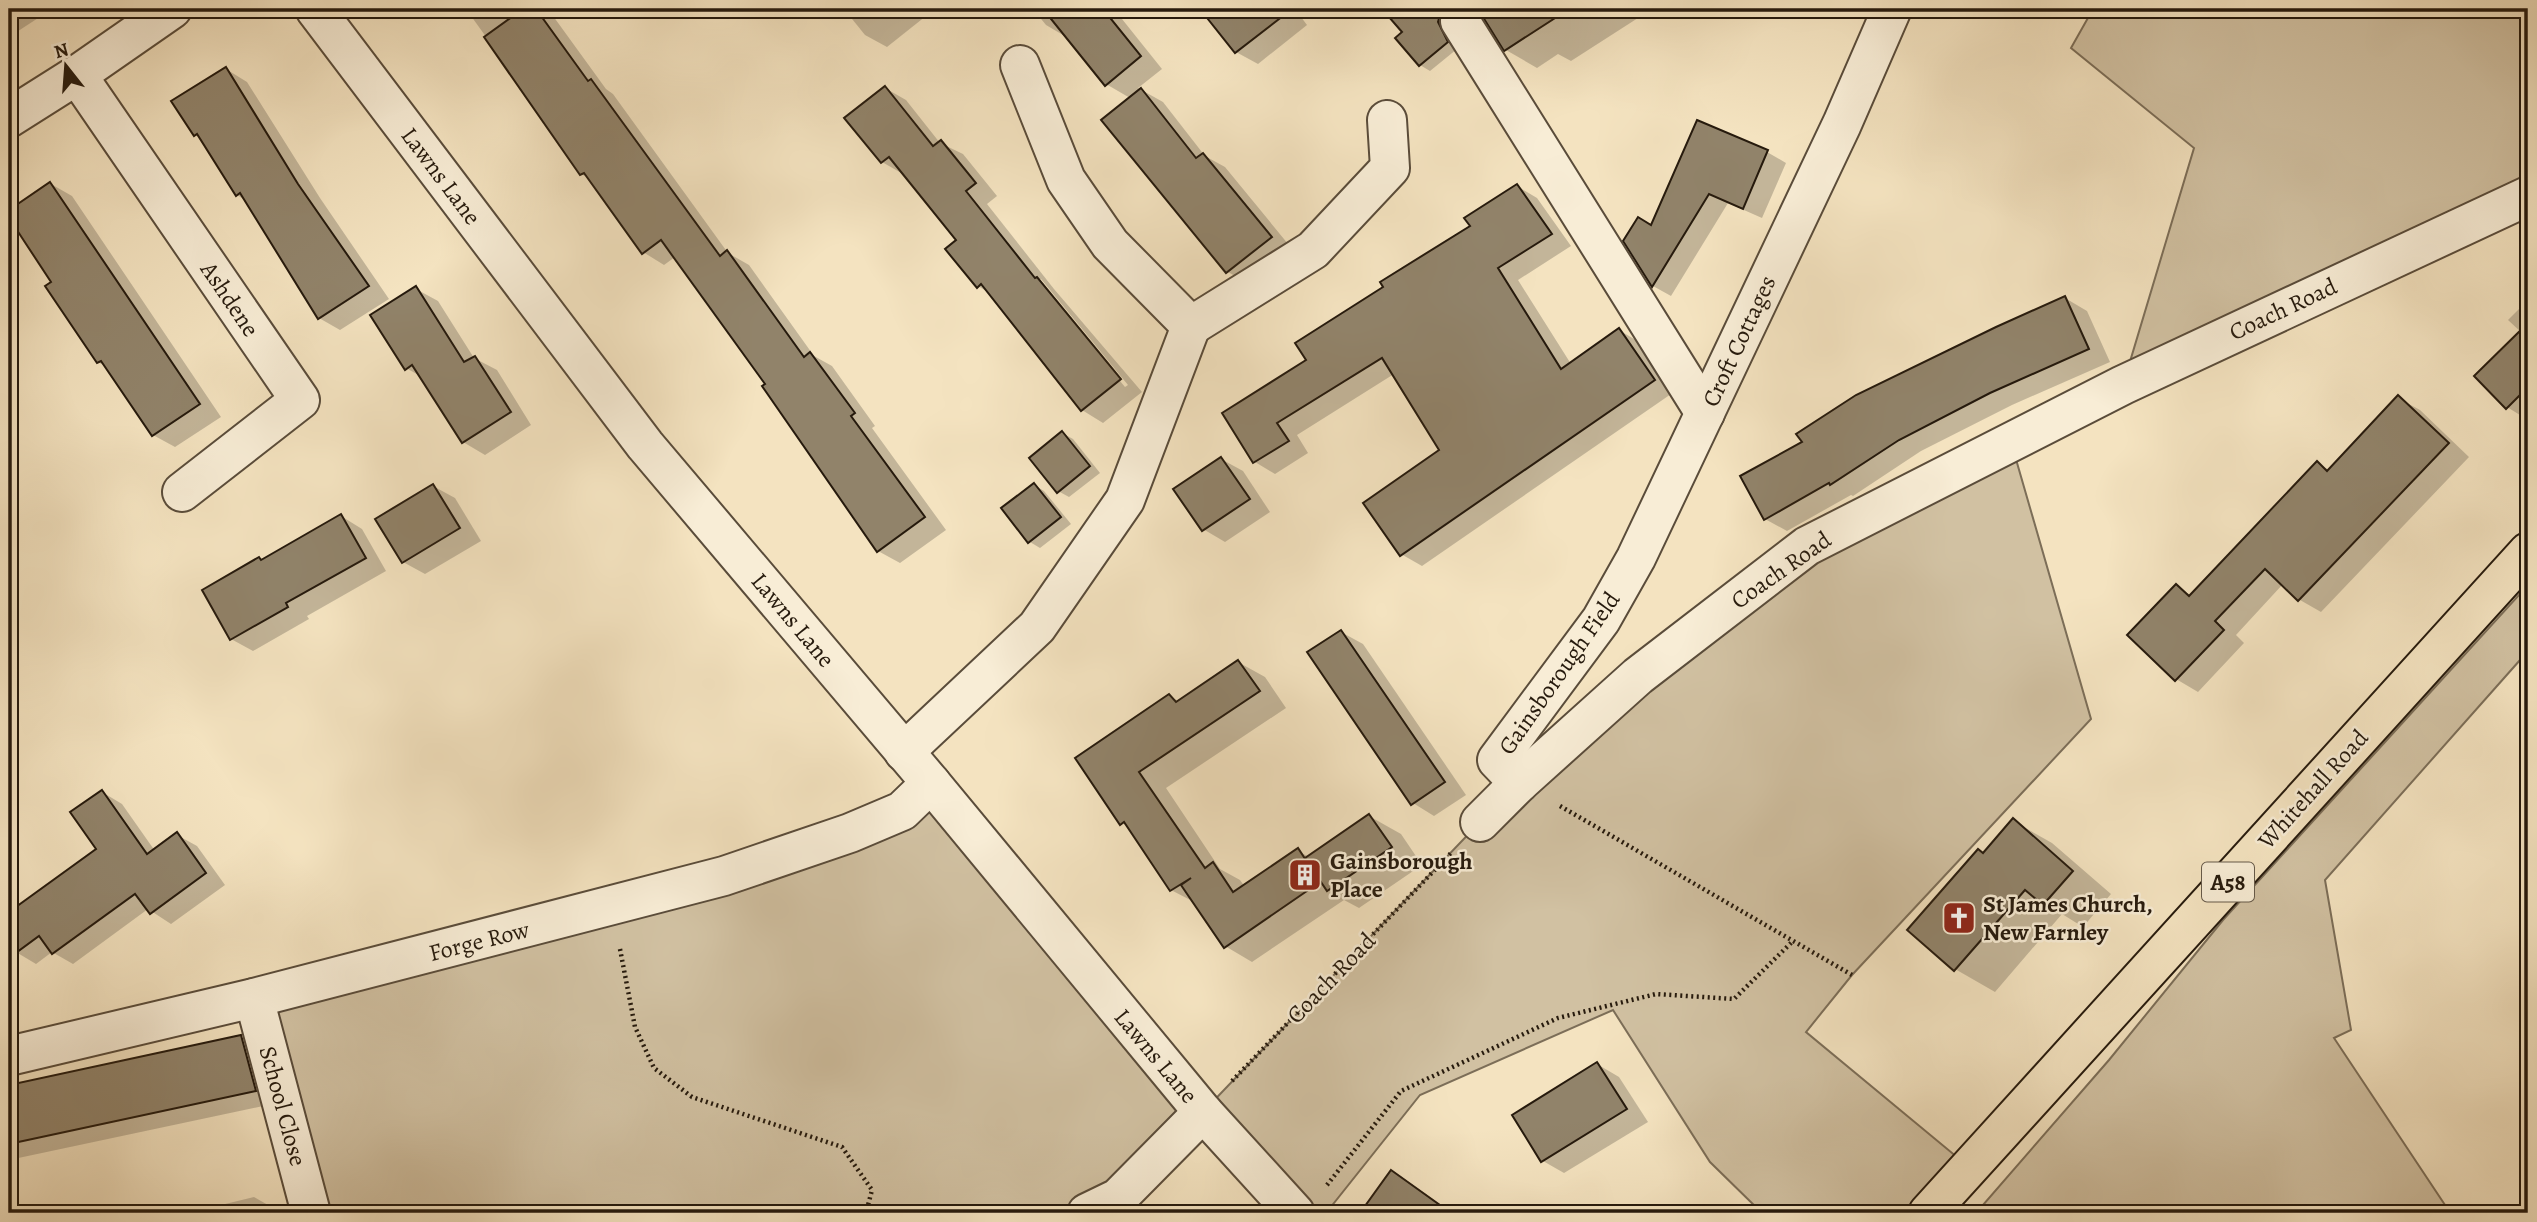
<svg xmlns="http://www.w3.org/2000/svg" width="2537" height="1222" font-family="Alegreya,serif">
<rect width="100%" height="100%" fill="#f4e3c0"/>
<filter id="stains"><feTurbulence type="fractalNoise" baseFrequency=".00286" numOctaves="4"/><feColorMatrix values="0 0 0 0 .2 0 0 0 0 .09 0 0 0 0 .02 0 0 0 .5 -.17"/></filter>
<radialGradient id="worn" r=".72"><stop offset=".6" stop-color="#630" stop-opacity="0"/><stop offset="1" stop-color="#630" stop-opacity=".3"/></radialGradient>
<g fill="#d1c1a2" stroke="#7c6e58" stroke-width="2">
<polygon points="2093,9 2528,9 2528,196 2123,385 2194,148 2071,48"/>
<polygon points="2011,442 2091,719 1852,975 1806,1032 1969,1167 1928,1213 1762,1213 1710,1162 1613,1010 1420,1095 1326,1213 1295,1213 1203,1112 1087,1213 311,1213 254,998 612,907 931,783 1203,1112 1480,822 1807,546"/>
<polygon points="2528,585 2528,651 2325,880 2351,1030 2334,1038 2445,1205 2440,1213 1976,1213 2109,1060 2223,920"/>
</g>
<g fill="#0003" fill-rule="evenodd">
<polygon points="9,9 52,9 9,37"/>
<polygon points="466,9 548,9 606,89 613,94 728,253 749,265 814,356 832,366 875,426 872,428 946,530 900,563 878,551 767,385 675,257 664,265 643,252 591,179 581,174 543,116"/>
<polygon points="844,9 929,9 931,12 887,47 865,35"/>
<polygon points="1033,9 1114,9 1162,69 1138,88 1163,102 1205,156 1225,167 1293,250 1249,284 1228,272 1103,120 1130,98 1106,84 1068,38 1046,25"/>
<polygon points="1202,9 1295,9 1307,25 1258,64 1236,52"/>
<polygon points="1384,9 1441,9 1450,20 1457,49 1430,71 1420,65 1404,32"/>
<polygon points="1480,9 1652,9 1571,61 1558,54 1537,68 1506,50"/>
<polygon points="226,69 247,82 320,198 389,299 340,330 319,318 245,200 237,195 202,139 195,135"/>
<path d="M 885,88 L 906,100 L 940,143 L 963,154 L 997,196 L 987,204 L 1054,289 L 1142,392 L 1103,423 L 1082,410 L 991,294 L 978,286 L 959,241 L 903,174 L 882,162 ZM 1036,279 L 1041,279 L 1128,385 L 1125,387 Z"/>
<polygon points="1767,152 1786,163 1762,218 1728,203 1671,296 1653,286 1625,241 1652,228"/>
<polygon points="51,184 72,196 221,417 175,447 153,435 108,368 98,362 54,283 9,215 9,212"/>
<polygon points="1517,186 1537,198 1571,246 1518,280 1571,364 1619,330 1639,342 1674,392 1422,566 1401,554 1442,451 1394,374 1297,435 1308,453 1275,474 1255,462 1308,360 1386,287 1472,226"/>
<polygon points="416,289 438,301 474,358 497,370 531,425 485,455 463,442 422,377 406,368"/>
<polygon points="2065,298 2087,311 2110,362 2012,405 1921,451 1853,496 1851,495 1787,531 1765,519"/>
<polygon points="2528,300 2528,420 2507,407 2521,332 2508,320"/>
<polygon points="2398,398 2420,410 2469,457 2321,612 2300,600 2283,584 2236,635 2244,643 2198,692 2176,679 2176,586 2192,596 2317,463 2329,470"/>
<polygon points="1062,433 1073,439 1100,473 1069,497 1058,491"/>
<polygon points="1221,459 1243,471 1270,512 1225,542 1203,529"/>
<polygon points="1034,485 1044,491 1071,524 1040,548 1030,542 1003,509"/>
<polygon points="433,486 455,498 481,541 425,574 403,562"/>
<polygon points="341,516 362,529 386,571 307,616 309,619 253,651 231,639 263,561"/>
<polygon points="1341,632 1363,644 1466,795 1434,816 1413,803"/>
<polygon points="1238,662 1265,677 1286,708 1166,788 1220,869 1240,880 1245,887 1298,851 1309,857 1369,816 1401,834 1422,865 1359,908 1344,900 1252,962 1225,946 1196,903 1171,890 1130,828 1122,823 1077,758 1169,696 1180,702"/>
<polygon points="102,792 122,804 155,851 177,835 197,846 225,885 171,924 148,909 73,964 52,952 36,964 16,952 9,942 9,914 98,850"/>
<polygon points="2013,821 2052,843 2111,894 2083,927 2062,914 1995,992 1955,969 1984,854"/>
<polygon points="241,1037 263,1049 277,1103 9,1160 9,1087"/>
<polygon points="1597,1064 1619,1077 1648,1122 1564,1173 1543,1161"/>
<polygon points="1392,1172 1413,1185 1453,1213 1382,1213 1369,1204"/>
<polygon points="254,1197 282,1213 188,1213"/>
</g>
<g fill="#91836a" stroke="#261a0d" stroke-width="2">
<polygon points="523,9 536,9 588,81 591,79 720,256 727,250 804,357 810,352 855,413 851,416 925,517 877,552 762,386 765,384 661,240 642,254 584,173 580,175 484,37"/>
<polygon points="1043,9 1103,9 1141,56 1105,86"/>
<polygon points="1200,9 1292,9 1235,53"/>
<polygon points="1382,9 1442,9 1438,22 1448,42 1419,66 1395,38 1402,32"/>
<polygon points="1478,9 1569,9 1504,51"/>
<polygon points="226,67 298,184 369,286 318,319 240,193 236,196 197,134 194,136 171,101"/>
<polygon points="885,86 933,146 941,140 976,183 966,191 1035,278 1037,277 1121,379 1081,411 981,284 977,288 945,249 956,240 889,157 881,163 844,118"/>
<polygon points="1141,88 1196,158 1203,153 1272,237 1226,273 1101,120"/>
<polygon points="1697,120 1768,150 1743,209 1709,194 1652,287 1623,241 1638,217 1651,225"/>
<polygon points="50,182 200,404 152,436 101,361 97,363 45,286 51,282 9,218 9,210"/>
<polygon points="1517,184 1552,234 1498,268 1561,369 1619,328 1655,380 1400,556 1363,503 1439,450 1382,358 1277,423 1289,441 1253,463 1222,413 1306,360 1295,343 1383,287 1380,282 1470,226 1464,218"/>
<polygon points="416,286 464,362 475,356 511,412 462,443 412,365 405,370 370,315"/>
<polygon points="2065,296 2089,349 1990,393 1899,440 1830,485 1829,483 1764,520 1740,476 1802,442 1796,434 1856,395 1996,327"/>
<polygon points="2528,323 2528,387 2506,409 2474,376"/>
<polygon points="2398,395 2449,443 2298,601 2265,569 2215,621 2224,630 2175,681 2127,635 2176,584 2189,596 2317,461 2327,471"/>
<polygon points="1062,431 1090,466 1057,493 1029,458"/>
<polygon points="1221,457 1250,499 1202,531 1173,489"/>
<polygon points="1034,483 1061,517 1028,543 1001,508"/>
<polygon points="433,484 460,528 402,563 375,519"/>
<polygon points="341,514 366,558 286,603 288,607 230,640 202,590 259,557 261,560"/>
<polygon points="1341,630 1445,782 1411,805 1307,652"/>
<polygon points="1238,660 1260,691 1139,772 1205,868 1213,862 1233,892 1298,848 1320,882 1224,948 1181,885 1191,878 1170,891 1124,822 1120,825 1075,758 1169,694 1176,702"/>
<polygon points="102,790 147,854 177,832 206,873 150,914 135,894 52,954 39,936 9,958 9,912 96,849 70,812"/>
<polygon points="1369,814 1392,847 1327,891 1305,858"/>
<polygon points="2013,818 2073,871 2043,905 2025,890 1954,971 1907,930 1978,849 1983,853"/>
<polygon points="241,1035 256,1091 9,1144 9,1085"/>
<polygon points="1597,1062 1627,1109 1541,1162 1512,1115"/>
<polygon points="1391,1170 1451,1213 1360,1213"/>
</g>
<g fill="none" stroke-linecap="round" stroke-linejoin="round">
<defs>
<g id="minor">
<polyline points="315,9 645,445 931,783 1203,1112 1295,1213"/>
<polyline points="1460,21 1705,413"/>
<polyline points="77,75 300,400 182,492"/>
<polyline points="9,118 77,75 172,9"/>
<polyline points="1191,326 1313,250 1390,168 1387,120"/>
<polyline points="904,752 1037,627 1125,500 1191,326 1110,244 1066,180 1020,65"/>
<polyline points="1519,783 1497,760 1601,620 1636,558 1842,124 1892,9"/>
<polyline points="1480,822 1519,783 1638,676 1807,546 2123,385 2528,196"/>
<polyline points="254,998 311,1213"/>
<polyline points="9,1056 254,998 724,876 850,833 902,811 931,783"/>
<polyline points="1087,1213 1118,1198 1203,1112"/>
</g>
<polyline id="major" points="1928,1213 2528,552"/>
</defs>
<use href="#minor" stroke="#5a4c3a" stroke-width="42"/>
<use href="#major" stroke="#261a0d" stroke-width="42"/>
<g stroke="#261a0d" stroke-width="4.5" stroke-dasharray="2 3.5" stroke-linecap="butt">
<polyline points="1560,806 1852,975"/>
<polyline points="620,949 635,1027 654,1068 692,1097 842,1147 872,1190 866,1213"/>
<polyline points="1232,1081 1452,852"/>
<polyline points="1327,1185 1401,1091 1558,1018 1656,994 1734,999 1793,941"/>
</g>
<use href="#minor" stroke="#f8edd6" stroke-width="38"/>
<use href="#major" stroke="#f4e3c0" stroke-width="38"/>
</g>
<defs>
<symbol id="building-square" viewBox="-11 -11 22 22"><rect x="-9" y="-9" width="18" height="18" rx="4" fill="#8f2418" stroke="#f8edd6"/><path d="M-4-6H4V6H1V3H-1V6H-4ZM-2.5-4.3h1.7v1.8h-1.7ZM.8-4.3h1.7v1.8H.8ZM-2.5-1h1.7V.8h-1.7ZM.8-1h1.7V.8H.8Z" fill="#fff"/></symbol>
<symbol id="church-square" viewBox="-11 -11 22 22"><rect x="-9" y="-9" width="18" height="18" rx="4" fill="#8f2418" stroke="#f8edd6"/><path d="M-1.2-6h2.4v3.5h3.3v2.4h-3.3V6h-2.4V-.1h-3.3v-2.4h3.3Z" fill="#fff"/></symbol>
</defs>
<g fill-rule="evenodd">
<use href="#building-square" x="1286" y="856" width="38" height="38"/>
<use href="#church-square" x="1940" y="899" width="38" height="38"/>
</g>
<g text-anchor="middle" dominant-baseline="central" stroke-width="5" stroke-linejoin="round" paint-order="stroke">
<rect fill="#f8edd6" stroke="#655949" stroke-width="2" x="2202" y="862.5" width="52" height="39" rx="5"/>
<g font-size="23" font-weight="bold" fill="#261a0d">
<text x="2228" y="882">A58</text>
</g>
<g font-size="24" fill="#261a0d" stroke="#f8edd6">
<text transform="translate(441 176) rotate(53)">Lawns Lane</text>
<text transform="translate(230 299) rotate(56)">Ashdene</text>
<text transform="translate(2283 309) rotate(-25)">Coach Road</text>
<text transform="translate(1739 341) rotate(-65)">Croft Cottages</text>
<text transform="translate(1781 570) rotate(-35)">Coach Road</text>
<text transform="translate(793 620) rotate(50)">Lawns Lane</text>
<text transform="translate(1559 673) rotate(-55)">Gainsborough Field</text>
<text transform="translate(2313 789) rotate(-48)">Whitehall Road</text>
<text transform="translate(479 941) rotate(-14)">Forge Row</text>
<text transform="translate(1331 978) rotate(-46)">Coach Road</text>
<text transform="translate(1156 1056) rotate(50)">Lawns Lane</text>
<text transform="translate(283 1106) rotate(75)">School Close</text>
</g>
<g font-size="24" font-weight="bold" fill="#261a0d" stroke="#f8edd6" text-anchor="start">
<text x="1330" y="861">Gainsborough<tspan x="1330" dy="28">Place</tspan></text>
<text x="1983" y="904">St James Church,<tspan x="1983" dy="28">New Farnley</tspan></text>
</g>
</g>
<rect width="2537" height="1222" fill="none" stroke="#f4e3c0" stroke-width="35"/>
<rect x="10" y="10" width="2516" height="1201" fill="none" stroke="#261a0d" stroke-width="3.5"/>
<rect x="18" y="18" width="2502" height="1187" fill="none" stroke="#261a0d" stroke-width="2"/>
<g transform="translate(66 66) rotate(343)" stroke="#f8edd6" stroke-width="5" paint-order="stroke">
<path d="M0-5L12 26L0 18L-12 26Z" fill="#261a0d"/>
<text y="-10" font-size="19" font-weight="bold" text-anchor="middle" fill="#261a0d">N</text>
</g>
<rect width="100%" height="100%" filter="url(#stains)"/>
<rect width="100%" height="100%" fill="url(#worn)"/>
</svg>
